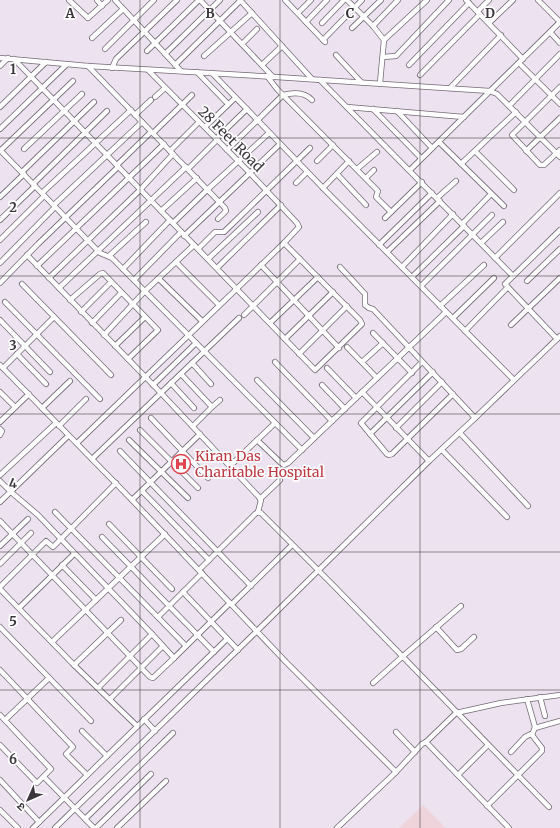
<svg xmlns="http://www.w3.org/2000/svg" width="560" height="828" font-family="Merriweather,'Noto Sans Devanagari',serif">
<rect width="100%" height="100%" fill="#ede2ef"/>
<polygon fill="#efd5db" points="423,805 446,828 399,828"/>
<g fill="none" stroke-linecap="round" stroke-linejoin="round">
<defs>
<g id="street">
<polyline points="69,0 88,18 108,0"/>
<polyline points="97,0 102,6"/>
<polyline points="115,0 181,71"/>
<polyline points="200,0 273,77"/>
<polyline points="240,0 312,79"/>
<polyline points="285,0 325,42"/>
<polyline points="347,0 373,26 384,40 380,83"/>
<polyline points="466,0 523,59"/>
<polyline points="538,0 560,22"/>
<polyline points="478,11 489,0"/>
<polyline points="298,13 311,0"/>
<polyline points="306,22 327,0"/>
<polyline points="322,23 344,0"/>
<polyline points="489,23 513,0"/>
<polyline points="373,26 398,0"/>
<polyline points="352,28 381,0"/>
<polyline points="550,32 560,43"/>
<polyline points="92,38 123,9"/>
<polyline points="323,40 362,0"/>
<polyline points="384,40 427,0"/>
<polyline points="242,44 257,29"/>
<polyline points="105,49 154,0"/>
<polyline points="147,51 199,0"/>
<polyline points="165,54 220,0"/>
<polyline points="336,55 361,82"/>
<polyline points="204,56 252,13"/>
<polyline points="383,57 396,56 449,0"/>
<polyline points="0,58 88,66 276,77 490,91 497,94 560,157"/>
<polyline points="14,59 315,370 362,324 360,320 284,243"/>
<polyline points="519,63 560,104"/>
<polyline points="175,65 240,1"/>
<polyline points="262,65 282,46"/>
<polyline points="409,65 469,3"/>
<polyline points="0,66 8,58"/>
<polyline points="88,66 225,208 226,211 218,219"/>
<polyline points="112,68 116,59 177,0"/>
<polyline points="197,72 228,104"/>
<polyline points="212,73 323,188 514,380"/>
<polyline points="420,75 480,14"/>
<polyline points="267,76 277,89 378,191 376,197 391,212"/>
<polyline points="320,80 513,276"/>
<polyline points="560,87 512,135 540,165 544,165 560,150"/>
<polyline points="450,88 501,35"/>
<polyline points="155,97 165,88"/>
<polyline points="509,106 560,54"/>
<polyline points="0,107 46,62"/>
<polyline points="347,107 464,117"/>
<polyline points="373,109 421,158"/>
<polyline points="397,111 432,148"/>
<polyline points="135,115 151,100"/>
<polyline points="205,127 235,98"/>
<polyline points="0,129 66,65"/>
<polyline points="153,133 192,95"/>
<polyline points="216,139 247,109"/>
<polyline points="439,142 504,206"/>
<polyline points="24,149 82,94"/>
<polyline points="0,150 100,253 112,258 302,450"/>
<path d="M 227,150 L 283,95 C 294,92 305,92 312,100"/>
<polyline points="0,151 73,81"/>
<polyline points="170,151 199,122"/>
<polyline points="475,151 514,190"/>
<polyline points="526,151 560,118"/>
<polyline points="317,161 333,145"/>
<polyline points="461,164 516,112"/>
<polyline points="117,165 151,132"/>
<polyline points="188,169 217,140"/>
<polyline points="357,169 377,152"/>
<polyline points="410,170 560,22"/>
<polyline points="22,172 94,102"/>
<polyline points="337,174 366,205"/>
<polyline points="366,178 374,170"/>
<polyline points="296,183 307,172"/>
<polyline points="33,184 107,111"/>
<polyline points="323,188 349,161"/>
<polyline points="42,193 131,110"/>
<polyline points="0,197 24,174"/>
<polyline points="437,198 456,181"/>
<polyline points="54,205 142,122"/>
<polyline points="161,211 197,178"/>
<polyline points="385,218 422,182"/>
<polyline points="0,220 35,186"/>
<polyline points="173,223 207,190 269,133"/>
<polyline points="462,224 491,194"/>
<polyline points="184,236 280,144"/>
<polyline points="0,240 44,196"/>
<polyline points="481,243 503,222"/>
<polyline points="379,245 432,193"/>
<polyline points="198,249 215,232 224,232 310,148"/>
<polyline points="387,252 440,201"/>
<polyline points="27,255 161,393 258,496 261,500 258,512"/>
<polyline points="109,256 146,222"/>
<polyline points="495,258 560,193"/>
<polyline points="208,259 258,212"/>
<polyline points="176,262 219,305"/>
<polyline points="0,263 55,207"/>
<polyline points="261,265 339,348"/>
<polyline points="37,266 164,144"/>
<polyline points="340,267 365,294 365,305 369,308 373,309 475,418"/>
<polyline points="402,267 453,214"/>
<polyline points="217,268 281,205"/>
<polyline points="123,269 170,220"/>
<polyline points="412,277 464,226"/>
<polyline points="49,278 140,190 173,154"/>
<polyline points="159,279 202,321"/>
<polyline points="134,280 181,232"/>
<polyline points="527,281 560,249"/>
<polyline points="0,283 38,244 118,167"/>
<polyline points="22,284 111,375"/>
<polyline points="421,286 492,215"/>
<polyline points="59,288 186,167"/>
<polyline points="70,300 100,274 103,273 158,330 128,359"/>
<polyline points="5,302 100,399"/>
<polyline points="440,306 484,265"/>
<polyline points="81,312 111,282"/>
<polyline points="244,315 300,259"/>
<polyline points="453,318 494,278"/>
<polyline points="0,320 50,372"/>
<polyline points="92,323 121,293"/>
<polyline points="270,323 318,277"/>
<polyline points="511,325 560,278"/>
<polyline points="465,331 507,288"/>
<polyline points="373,333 412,373"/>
<polyline points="104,335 145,291 194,245"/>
<polyline points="285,339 333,292"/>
<polyline points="557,339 505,284 560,230"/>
<polyline points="115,346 145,317"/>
<polyline points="347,347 377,378"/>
<polyline points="17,354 46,384"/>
<polyline points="299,354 347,306"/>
<polyline points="275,362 332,421"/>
<polyline points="362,362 383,343"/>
<polyline points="422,362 361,423 387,454 389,455 392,454 453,394"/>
<polyline points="192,363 211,384"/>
<polyline points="0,365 132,500 286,662 396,772"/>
<polyline points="3,368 54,317"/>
<polyline points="327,368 356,398"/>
<polyline points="181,374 212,407 220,400"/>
<polyline points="257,380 314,438"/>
<polyline points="171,383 194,408"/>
<polyline points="153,385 196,343"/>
<polyline points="322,385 345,409"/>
<polyline points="0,392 15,407"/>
<polyline points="362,392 429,461"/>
<polyline points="42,408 70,381"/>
<polyline points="151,418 208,478"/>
<polyline points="0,422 29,394"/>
<polyline points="59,426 86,399"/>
<polyline points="193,426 212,407"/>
<polyline points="396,428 442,382"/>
<polyline points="0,429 2,431 0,435"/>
<polyline points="140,430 198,488"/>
<polyline points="460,433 528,506"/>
<polyline points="370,434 433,372"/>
<polyline points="129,440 188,498"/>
<polyline points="257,440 281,463 284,465 288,463 446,312"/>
<polyline points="77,443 284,243 299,227 297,223 250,173 148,70"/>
<polyline points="442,450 507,517"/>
<polyline points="120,451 251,586"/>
<polyline points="92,459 239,318"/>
<polyline points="230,466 275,423"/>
<polyline points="0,475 56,423"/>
<polyline points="0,481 11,492 38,515 152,634"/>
<polyline points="142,491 209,560"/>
<polyline points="260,499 280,480"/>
<polyline points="132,500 200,434"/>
<polyline points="0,502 68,436"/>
<polyline points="55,512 186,646"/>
<polyline points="0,521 150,677 153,678 154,677 174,658"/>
<polyline points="109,524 172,589"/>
<polyline points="102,537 214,652"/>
<polyline points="0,546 28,519"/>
<polyline points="0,564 31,533"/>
<polyline points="62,565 96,600"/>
<polyline points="199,570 255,514 258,512 261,513 333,585 549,807"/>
<polyline points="0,587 46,541 53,547 116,483"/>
<polyline points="0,589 74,665 137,726"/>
<polyline points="183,592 238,650"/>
<polyline points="232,604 292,545"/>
<polyline points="19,608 74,554"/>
<polyline points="158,617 202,573"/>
<polyline points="0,627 91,721"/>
<polyline points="436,627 457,650 461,649 474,637"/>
<polyline points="52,642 165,534"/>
<polyline points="74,665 121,620"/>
<polyline points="0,670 73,747 66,754 87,775"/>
<polyline points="373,683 402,657 461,606"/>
<polyline points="98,688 152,634 174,658 230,603"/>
<polyline points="540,697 545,716"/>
<polyline points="110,699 163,646"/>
<polyline points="0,715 51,769 37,783 0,745"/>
<polyline points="144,719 155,731"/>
<polyline points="5,720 49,678"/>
<polyline points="535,728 560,721"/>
<polyline points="82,731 107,756"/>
<polyline points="396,732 415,752"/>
<polyline points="426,742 456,713 501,703 560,695"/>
<polyline points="511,752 525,737 531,734"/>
<polyline points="458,775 488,745"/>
<polyline points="44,777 94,828"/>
<polyline points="0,780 39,822"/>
<polyline points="487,806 542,751 542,748 532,735 535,727 527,699"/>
<polyline points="0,810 18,828"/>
<polyline points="85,819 173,733"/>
<polyline points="33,828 227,639"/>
<polyline points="55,828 257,631 429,461 475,418 560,336"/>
<polyline points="96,828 151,774"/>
<polyline points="117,828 166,781"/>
<polyline points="337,828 396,772 422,744 426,742 509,828"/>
</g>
</defs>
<use href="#street" stroke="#736a75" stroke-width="6"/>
<use href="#street" stroke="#fff" stroke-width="4.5"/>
</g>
<path fill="none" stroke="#3c373d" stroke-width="1" stroke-opacity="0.55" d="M 140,0 L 140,828M 280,0 L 280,828M 420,0 L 420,828M 0,138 L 560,138M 0,276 L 560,276M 0,414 L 560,414M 0,552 L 560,552M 0,690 L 560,690"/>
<defs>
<symbol id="hospital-ring" viewBox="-11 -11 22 22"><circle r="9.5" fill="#fff" stroke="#e0444e" stroke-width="1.5"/><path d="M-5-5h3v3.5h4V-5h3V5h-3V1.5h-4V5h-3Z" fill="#e0444e"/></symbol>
</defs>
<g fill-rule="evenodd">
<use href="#hospital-ring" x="170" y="453" width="22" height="22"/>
</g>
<g text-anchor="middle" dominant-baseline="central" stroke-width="3.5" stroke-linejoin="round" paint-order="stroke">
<g font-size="14" fill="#3c373d" stroke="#fff">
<text transform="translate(231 139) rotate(45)">28 Feet Road</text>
</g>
<g font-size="14" fill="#be3a42" stroke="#fff" text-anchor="start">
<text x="195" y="456">Kiran Das<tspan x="195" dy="16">Charitable Hospital</tspan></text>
</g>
</g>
<g font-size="13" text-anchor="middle" font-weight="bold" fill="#3c373d" stroke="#fff" stroke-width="3.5" stroke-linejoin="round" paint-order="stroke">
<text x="70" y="18">A</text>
<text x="210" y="18">B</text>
<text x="350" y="18">C</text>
<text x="490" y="18">D</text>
<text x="13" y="74">1</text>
<text x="13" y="212">2</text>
<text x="13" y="350">3</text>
<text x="13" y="488">4</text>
<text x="13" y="626">5</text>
<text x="13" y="764">6</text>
</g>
<g transform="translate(28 800) rotate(225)" stroke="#ffffff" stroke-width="3" paint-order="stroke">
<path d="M0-3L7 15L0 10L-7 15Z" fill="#3c373d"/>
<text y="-6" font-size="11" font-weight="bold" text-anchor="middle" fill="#3c373d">उ</text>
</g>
</svg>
